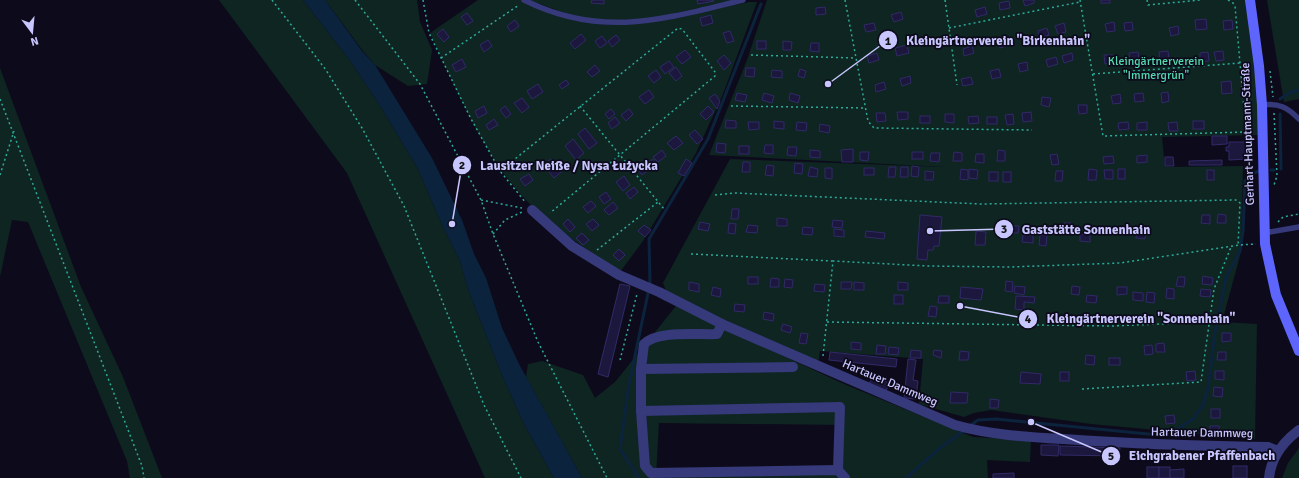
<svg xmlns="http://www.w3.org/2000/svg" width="1299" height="478" font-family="Signika,sans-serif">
<rect width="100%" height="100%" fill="#0d0b1b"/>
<g fill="#0e2522">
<polygon points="219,0 303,0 349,59 379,104 418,169 443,227 460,261 468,289 502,375 524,424 554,478 485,478 347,173"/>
<polygon points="325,0 417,0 420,22 432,50 427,84 408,86 375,65 363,51"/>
<path d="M 478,0 L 521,0 L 574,20 L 606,25 L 655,21 L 749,2 L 757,2 L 723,94 L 696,153 L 643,241 L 620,272 C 590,252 560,232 533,207 C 488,165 456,89 430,33 Z"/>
<polygon points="529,0 735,0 653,18 607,21 573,16"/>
<polygon points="767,0 1247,0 1256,65 1259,135 1162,137 1165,167 1243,166 1241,252 1222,322 1257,324 1255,439 1091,424 991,410 974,413 964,417 919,404 923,359 820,351 818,364 667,293 663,283 730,159 945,167 709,155 747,60"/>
<polygon points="1267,0 1299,0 1299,99 1284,102"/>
<polygon points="0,68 81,287 123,377 162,478 130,478 127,461 28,222 12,220 0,277"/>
<polygon points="676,306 844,384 973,437 1031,440 1030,462 987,460 988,478 849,478 841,466 843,425 659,423 656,476 835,474 839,478 582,478 526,377 528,364 542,361 583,375 595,398 615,382"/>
<polygon points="1299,448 1299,478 1282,478 1288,463"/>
</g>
<polygon fill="#0c233e" points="303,0 325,0 362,51 375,65 432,158 462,220 474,254 486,278 502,328 519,364 582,478 554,478 524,424 502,375 468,289 460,261 443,227 418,169 379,104 349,59"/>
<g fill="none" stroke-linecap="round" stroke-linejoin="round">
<g stroke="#0c233e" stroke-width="3">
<polyline points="1280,99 1289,93 1299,90"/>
<polyline points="1280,114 1281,169"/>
<polyline points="1271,170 1274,170"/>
<polyline points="971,425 978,420 996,419 1158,435 1172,432 1193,419 1203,405 1208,388 1215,332 1226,278 1240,251 1243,231 1245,181 1251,174 1259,171"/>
<polyline points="639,478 620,449 629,384 650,284 649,239 708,139 761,4"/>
<polyline points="906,478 941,447 965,430"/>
</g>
</g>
<g fill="#1c173c" stroke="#312a68">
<polygon points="592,0 604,0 604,4 591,3"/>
<polygon points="697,0 713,0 714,1 698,4"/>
<polygon points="1023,0 1034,0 1034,3 1025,6"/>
<rect x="1101" y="0" width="9" height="3"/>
<polygon points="1009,1 1010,8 1000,10 999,3"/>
<polygon points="825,7 826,14 816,15 816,8"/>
<polygon points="985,7 987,14 977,17 975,10"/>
<polygon points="901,12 903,19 894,22 891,15"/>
<polygon points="467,13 473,21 467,25 461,17"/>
<polygon points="711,15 713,23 702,26 700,18"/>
<polygon points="1206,19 1207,29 1196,30 1195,20"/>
<polygon points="515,20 519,26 511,32 507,26"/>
<polygon points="1232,20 1233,29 1224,30 1223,21"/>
<polygon points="1114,22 1115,31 1107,32 1105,24"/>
<polygon points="1132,22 1133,30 1125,31 1124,23"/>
<polygon points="874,23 876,30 866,32 864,25"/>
<polygon points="1064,23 1066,32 1058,34 1055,26"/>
<polygon points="1178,26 1179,34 1171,36 1169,28"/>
<polygon points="1047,28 1049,35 1039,38 1038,31"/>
<polygon points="443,29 449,37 444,42 437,34"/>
<polygon points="730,31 734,41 727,43 723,33"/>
<polygon points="581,34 586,40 575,49 570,43"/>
<polygon points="616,35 620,40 612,47 608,41"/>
<polygon points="602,36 607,43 600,48 595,41"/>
<polygon points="1008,38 1010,45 1000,48 998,41"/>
<polygon points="488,40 492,46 484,52 480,45"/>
<rect x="757" y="41" width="9" height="8"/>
<polygon points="783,41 792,42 791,50 783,50"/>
<polygon points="811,43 819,43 819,52 810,51"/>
<polygon points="907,45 909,53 897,56 895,48"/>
<polygon points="972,46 974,53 964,56 963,49"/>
<polygon points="685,50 691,57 682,64 676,57"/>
<polygon points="1168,51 1169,60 1160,61 1159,52"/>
<polygon points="1223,51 1224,60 1216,61 1214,52"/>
<polygon points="1138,52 1139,60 1130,61 1129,53"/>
<polygon points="1208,52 1209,61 1200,62 1200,53"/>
<polygon points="877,53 879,60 869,63 867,56"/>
<polygon points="1072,53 1073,60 1064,63 1062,56"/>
<polygon points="724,55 731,63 724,70 717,61"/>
<polygon points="1104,55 1113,55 1113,63 1105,64"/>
<polygon points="1056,57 1058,64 1048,67 1046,60"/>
<polygon points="462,59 466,67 456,72 452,65"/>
<polygon points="669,61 674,67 665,74 660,67"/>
<polygon points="1027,62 1028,70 1020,72 1018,64"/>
<polygon points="595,65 600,71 592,77 587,72"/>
<polygon points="676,67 682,76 676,81 669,73"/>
<polygon points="746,68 755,68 754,77 745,76"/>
<polygon points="800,69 806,71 804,78 798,76"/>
<polygon points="999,69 1001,77 992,79 990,71"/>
<polygon points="656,70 661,77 654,83 648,76"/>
<polygon points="772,70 782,71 782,78 771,77"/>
<polygon points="910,76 911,83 902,86 900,79"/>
<polygon points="971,77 973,84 963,86 961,79"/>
<polygon points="566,80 569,84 562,89 559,85"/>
<polygon points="1231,81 1232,93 1222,94 1221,82"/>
<polygon points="884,82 886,89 876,92 875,85"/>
<polygon points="538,84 543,92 532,99 527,91"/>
<polygon points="649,90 654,97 645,104 639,97"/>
<polygon points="1168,92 1169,101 1162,103 1161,93"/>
<polygon points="737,93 747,95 745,102 735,100"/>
<polygon points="764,93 774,96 772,103 762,100"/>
<polygon points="790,93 800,96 798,103 789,100"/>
<polygon points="1143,93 1144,101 1135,102 1134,94"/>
<polygon points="715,94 720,101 717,109 709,98"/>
<polygon points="1120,94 1121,103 1113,104 1111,96"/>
<polygon points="1042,97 1051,98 1049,107 1041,105"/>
<polygon points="522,98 529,107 522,113 514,103"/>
<polygon points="1078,105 1087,105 1087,113 1079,114"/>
<polygon points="484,106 487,113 478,118 475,111"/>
<polygon points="505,106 511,114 506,118 500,110"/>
<polygon points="708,106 714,112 706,120 700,114"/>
<polygon points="611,109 615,114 609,119 605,114"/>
<polygon points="629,109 633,114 626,121 621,115"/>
<polygon points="897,112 908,112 908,119 898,120"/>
<polygon points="1031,112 1032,121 1023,122 1022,113"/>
<polygon points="876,113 885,113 886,121 877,122"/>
<polygon points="945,114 954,114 954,123 945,122"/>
<polygon points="1013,114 1014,124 1007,125 1005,115"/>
<rect x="920" y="116" width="10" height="7"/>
<polygon points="978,116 979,123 969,124 968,117"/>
<polygon points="615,117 620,123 612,129 608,123"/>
<rect x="987" y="117" width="10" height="7"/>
<polygon points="494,119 498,125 489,130 486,125"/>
<polygon points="726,120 736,121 736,128 725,128"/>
<polygon points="774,121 784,122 784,129 774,128"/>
<rect x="1193" y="121" width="11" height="8"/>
<polygon points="748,122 759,122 759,129 749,130"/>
<polygon points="797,122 807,123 806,131 796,130"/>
<polygon points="1128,122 1129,129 1119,130 1118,123"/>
<polygon points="1147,122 1147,130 1137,130 1137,123"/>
<polygon points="1177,122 1178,131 1169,131 1168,123"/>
<polygon points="820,124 830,126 829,133 819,131"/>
<polygon points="585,128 597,143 589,149 578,134"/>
<polygon points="695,130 703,139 697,144 689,135"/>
<polygon points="676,136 683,143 674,150 667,143"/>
<polygon points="1212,136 1227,136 1227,144 1212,145"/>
<polygon points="573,139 584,153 576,160 565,146"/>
<polygon points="1229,142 1247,142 1247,159 1229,160 1229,151 1226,151 1226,147 1229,147"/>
<polygon points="717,143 726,144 725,153 716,152"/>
<polygon points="765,145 773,145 773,154 764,153"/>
<rect x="739" y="146" width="10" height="8"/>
<polygon points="788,147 797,147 796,156 787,155"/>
<polygon points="853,149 853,162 842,162 841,150"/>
<polygon points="662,150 666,156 658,162 653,157"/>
<polygon points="810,150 820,151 820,158 810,157"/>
<polygon points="998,150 1005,151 1005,161 997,161"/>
<polygon points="860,152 869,152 868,161 860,160"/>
<rect x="912" y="152" width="11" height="7"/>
<polygon points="954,152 962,153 962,161 953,161"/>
<polygon points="931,153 940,153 939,162 930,161"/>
<polygon points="976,154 984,154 984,163 975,162"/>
<polygon points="1057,154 1059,164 1052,165 1050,155"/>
<polygon points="1147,155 1147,162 1137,163 1137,156"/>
<polygon points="1113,156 1114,163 1104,164 1103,157"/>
<polygon points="1165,157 1173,157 1174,166 1165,166"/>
<polygon points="551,159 561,172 554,178 543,165"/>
<polygon points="653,159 657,164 642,175 636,167 642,162 645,165"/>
<polygon points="686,159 692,163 684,176 678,173"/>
<polygon points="1222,160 1222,165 1189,165 1189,161"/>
<polygon points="743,162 750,162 750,172 742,172"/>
<polygon points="795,163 803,164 802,174 794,173"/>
<polygon points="767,165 774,166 773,176 765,175"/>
<polygon points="912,166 919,167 918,177 911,176"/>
<polygon points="810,167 818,169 817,177 808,176"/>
<polygon points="889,167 896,167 895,177 888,177"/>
<polygon points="901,167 908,167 908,177 900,177"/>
<polygon points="825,168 832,168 832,179 825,178"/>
<rect x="864" y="168" width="10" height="7"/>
<polygon points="961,169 968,170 968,180 960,179"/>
<polygon points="969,169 978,170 977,179 969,178"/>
<polygon points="1089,169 1097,170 1096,180 1088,180"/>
<rect x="1118" y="169" width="7" height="10"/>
<polygon points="1104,170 1113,170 1113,179 1105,179"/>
<rect x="1207" y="170" width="7" height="10"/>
<polygon points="925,171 934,172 933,180 925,180"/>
<polygon points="1056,171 1063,171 1062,181 1055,181"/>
<rect x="989" y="172" width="9" height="9"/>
<rect x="1003" y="172" width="8" height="10"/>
<polygon points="529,174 533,180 525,186 520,179"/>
<polygon points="624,176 630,185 623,191 616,182"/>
<polygon points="634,187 638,192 630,199 626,193"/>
<polygon points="606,192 611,199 604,204 599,197"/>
<polygon points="591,201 596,206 588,213 583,207"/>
<polygon points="613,202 618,208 609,215 604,210"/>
<polygon points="732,209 739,209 738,219 731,219"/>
<polygon points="1218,214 1226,215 1226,223 1217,223"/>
<polygon points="920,215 942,217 939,246 934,246 933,250 928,250 927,260 917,259"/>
<polygon points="1202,215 1210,215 1210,224 1201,223"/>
<polygon points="777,218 787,219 787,226 777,226"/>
<polygon points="568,219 575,227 570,232 563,224"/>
<polygon points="593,219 599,225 592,231 586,224"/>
<polygon points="833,220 843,221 842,228 832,227"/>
<polygon points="700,222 710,224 708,231 698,229"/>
<polygon points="729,223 736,224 735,234 728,233"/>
<rect x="1064" y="223" width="7" height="11"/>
<polygon points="644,225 651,230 645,237 638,231"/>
<polygon points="748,225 758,226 757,233 746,232"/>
<polygon points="1008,226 1019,226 1018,233 1008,233"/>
<polygon points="803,227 813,228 812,235 802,234"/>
<polygon points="834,229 844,230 844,237 834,236"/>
<polygon points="1137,230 1146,231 1145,239 1136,238"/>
<polygon points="866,231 885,233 884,239 865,237"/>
<polygon points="976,231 986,232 985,245 975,245"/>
<polygon points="582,233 589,240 583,245 576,238"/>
<polygon points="1080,234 1090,235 1090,242 1080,241"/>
<polygon points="1023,235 1033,235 1033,243 1022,242"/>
<polygon points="1040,235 1047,235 1046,246 1039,245"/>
<polygon points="619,249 625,255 619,261 613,255"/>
<polygon points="1203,276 1213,278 1212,285 1202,284"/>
<rect x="748" y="277" width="10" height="7"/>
<polygon points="1178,277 1185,277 1184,287 1176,286"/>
<polygon points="771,278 779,279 779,287 770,287"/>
<polygon points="785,279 793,280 792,288 784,287"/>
<polygon points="1006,281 1013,282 1012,292 1005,291"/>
<polygon points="689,282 699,284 699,292 689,290"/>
<polygon points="841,282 852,282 851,289 841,289"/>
<polygon points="854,282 864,283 864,290 854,290"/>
<polygon points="898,282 908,283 908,290 898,290"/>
<polygon points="620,284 630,286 608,377 598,374"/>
<polygon points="815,284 825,285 824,292 814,291"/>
<polygon points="1015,286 1025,287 1024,295 1014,293"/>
<polygon points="1072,286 1080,287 1079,295 1071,294"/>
<polygon points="713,287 721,289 720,297 711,295"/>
<polygon points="961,287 983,289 981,300 960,298"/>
<polygon points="1117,287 1127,287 1127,294 1117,295"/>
<polygon points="1167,288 1174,289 1174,299 1166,298"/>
<polygon points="1201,289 1211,290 1210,297 1200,296"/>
<polygon points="1133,292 1143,293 1143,301 1133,300"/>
<polygon points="1147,292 1155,293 1154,303 1146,302"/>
<rect x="894" y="295" width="9" height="9"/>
<polygon points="1087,295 1097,296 1096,303 1086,302"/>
<polygon points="939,296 949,296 949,303 938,303"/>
<polygon points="1016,296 1035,297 1034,303 1024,302 1024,310 1015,309"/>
<polygon points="735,304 745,305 744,312 734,311"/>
<polygon points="930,306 937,307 936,317 928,316"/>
<polygon points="764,312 774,314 773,321 763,319"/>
<polygon points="783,324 792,327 790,333 781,330"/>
<polygon points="801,333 808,334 806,344 799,343"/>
<polygon points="1222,333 1231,333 1231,341 1222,342"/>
<polygon points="851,342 861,343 861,350 851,349"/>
<polygon points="1164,343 1165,352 1156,352 1156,344"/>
<polygon points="877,345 886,346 885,354 876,354"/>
<polygon points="1152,345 1153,354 1145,355 1144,346"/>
<polygon points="889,347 899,348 898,355 888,354"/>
<polygon points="911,350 921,351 921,358 910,358"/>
<polygon points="934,350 942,351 941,358 933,355"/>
<polygon points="960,351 969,352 968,360 959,360"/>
<polygon points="830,352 897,359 896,367 829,360"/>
<polygon points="1218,352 1226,352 1226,360 1217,360"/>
<polygon points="1086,355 1095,356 1094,365 1085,364"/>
<rect x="1109" y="358" width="11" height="7"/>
<polygon points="908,359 916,360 913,380 918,381 916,399 904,398"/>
<polygon points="1195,371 1196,380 1187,381 1186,372"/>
<polygon points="1215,371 1224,371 1224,380 1215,379"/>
<polygon points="1021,372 1041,374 1040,384 1020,383"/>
<rect x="1060" y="372" width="9" height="9"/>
<polygon points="873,376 889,383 886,391 869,384"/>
<polygon points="1214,387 1223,388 1222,397 1213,396"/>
<polygon points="951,392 968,393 967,403 950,403"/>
<polygon points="990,399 999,400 998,408 990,408"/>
<rect x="1211" y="409" width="9" height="9"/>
<polygon points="1174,415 1175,423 1166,424 1165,416"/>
<polygon points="1210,426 1219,426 1219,435 1210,434"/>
<polygon points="1041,445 1059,445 1058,456 1041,455"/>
<polygon points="1060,446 1120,448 1119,456 1060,455"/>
<rect x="1233" y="466" width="14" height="12"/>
<rect x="1147" y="467" width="12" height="11"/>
<rect x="1159" y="467" width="11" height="11"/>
<polygon points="1184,469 1184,478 1170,478 1170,470"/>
<polygon points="1014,473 1014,478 993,478 993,474"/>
</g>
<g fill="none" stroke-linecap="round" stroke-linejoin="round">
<g stroke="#2dab9a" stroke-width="1.5" stroke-dasharray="2 3" stroke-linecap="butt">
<polyline points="272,0 326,70 362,128 404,206 484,405 521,478"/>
<polyline points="355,0 420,84 481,200 493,234 538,342 607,478"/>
<polyline points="423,0 429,33 470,117 500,171 526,203"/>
<polyline points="845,0 868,121 874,128 1032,130"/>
<polyline points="945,0 957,85"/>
<polyline points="1080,0 1103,136 1246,132 1235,6 1233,3 1228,0"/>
<polyline points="1147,0 1148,5 1200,0"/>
<polyline points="949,28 1080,2"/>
<polyline points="751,55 856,58"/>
<polyline points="441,58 519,5"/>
<polyline points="1270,71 1273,97"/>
<polyline points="1093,74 1240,63"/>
<polyline points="0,99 142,466 144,478"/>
<polyline points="580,106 664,209"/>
<polyline points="731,106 865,108"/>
<polyline points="1274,113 1277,176 1274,185"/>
<polyline points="500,171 678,28 682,29 715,72 715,76 550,213"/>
<polyline points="0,175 14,131"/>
<polyline points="715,195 735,193 981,204 1236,200 1240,203 1238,245"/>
<polyline points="481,200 522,208"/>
<polyline points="1278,222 1283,217 1299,214"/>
<polyline points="493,234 505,220 522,212"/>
<polyline points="597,250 658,202"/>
<polyline points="691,254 833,261"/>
<polyline points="827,322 1111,326 1209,322"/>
<polyline points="823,356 833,261 928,266 1010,267 1120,263 1239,245 1256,244"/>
<polyline points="620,360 637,294"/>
<polyline points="1082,389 1201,382 1214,289 1231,247"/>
</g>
<g stroke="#36397a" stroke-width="5.5">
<path d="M 524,0 C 602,39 664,19 743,0"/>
<path d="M 1262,105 C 1279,103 1287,107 1299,119"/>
<polyline points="1264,233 1299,227"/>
</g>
<g stroke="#36397a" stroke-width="10">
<path d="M 532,210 L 572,246 L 619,275 L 659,292 L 722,324 L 955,425 C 990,435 1028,437 1064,439 C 1132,444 1200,446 1268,447 L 1278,451"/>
<path d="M 722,324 L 717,334 C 697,335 658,330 644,344 L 641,369 L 641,411 L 645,466 L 651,473 L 838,470 L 845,478"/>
<polyline points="641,369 793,367"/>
<polyline points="641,411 840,407 838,470"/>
<path d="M 1269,478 C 1271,458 1283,442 1299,430"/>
</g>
<polyline stroke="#5e65fd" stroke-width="10" points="1250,0 1259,66 1262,105 1265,244 1276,295 1299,351"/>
</g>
<g text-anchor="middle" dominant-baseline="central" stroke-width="3.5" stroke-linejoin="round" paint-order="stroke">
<g font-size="12" fill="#54dcb0" stroke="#0d0b1b">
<text x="1156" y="61">Kleingärtnerverein<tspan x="1156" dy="14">"Immergrün"</tspan></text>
</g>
<g font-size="12" fill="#c8c6fe" stroke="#0d0b1b">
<text transform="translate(1248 134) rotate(-92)">Gerhart-Hauptmann-Straße</text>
<text transform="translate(890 383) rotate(23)">Hartauer Dammweg</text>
<text transform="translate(1202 433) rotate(1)">Hartauer Dammweg</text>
</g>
</g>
<path fill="none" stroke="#c8c6fe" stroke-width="1.5" d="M828 84L888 40M452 224L462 165M930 231L1004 229M960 306L1028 319M1031 422L1111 456"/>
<g fill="#c8c6fe" stroke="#0d0b1b" stroke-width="1.5">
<circle cx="828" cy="84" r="4"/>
<circle cx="452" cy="224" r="4"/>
<circle cx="930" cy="231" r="4"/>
<circle cx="960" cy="306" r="4"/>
<circle cx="1031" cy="422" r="4"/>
<circle cx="888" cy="40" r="10"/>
<circle cx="462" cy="165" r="10"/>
<circle cx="1004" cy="229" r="10"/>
<circle cx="1028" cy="319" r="10"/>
<circle cx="1111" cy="456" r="10"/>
</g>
<g font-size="12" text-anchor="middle" font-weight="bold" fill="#111">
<text x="888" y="45">1</text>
<text x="462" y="169">2</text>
<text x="1004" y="233">3</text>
<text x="1028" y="323">4</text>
<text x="1111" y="460">5</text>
</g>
<g font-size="13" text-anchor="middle" font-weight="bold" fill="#c8c6fe" stroke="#0d0b1b" stroke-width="3.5" stroke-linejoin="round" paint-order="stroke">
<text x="998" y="45">Kleingärtnerverein "Birkenhain"</text>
<text x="569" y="170">Lausitzer Neiße / Nysa Łużycka</text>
<text x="1086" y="234">Gaststätte Sonnenhain</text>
<text x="1141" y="323">Kleingärtnerverein "Sonnenhain"</text>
<text x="1202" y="460">Eichgrabener Pfaffenbach</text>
</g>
<g transform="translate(32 32) rotate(164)" stroke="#0d0b1b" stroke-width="3" paint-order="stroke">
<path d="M0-3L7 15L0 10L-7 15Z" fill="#c8c6fe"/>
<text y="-6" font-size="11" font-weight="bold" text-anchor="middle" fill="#c8c6fe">N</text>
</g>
</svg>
